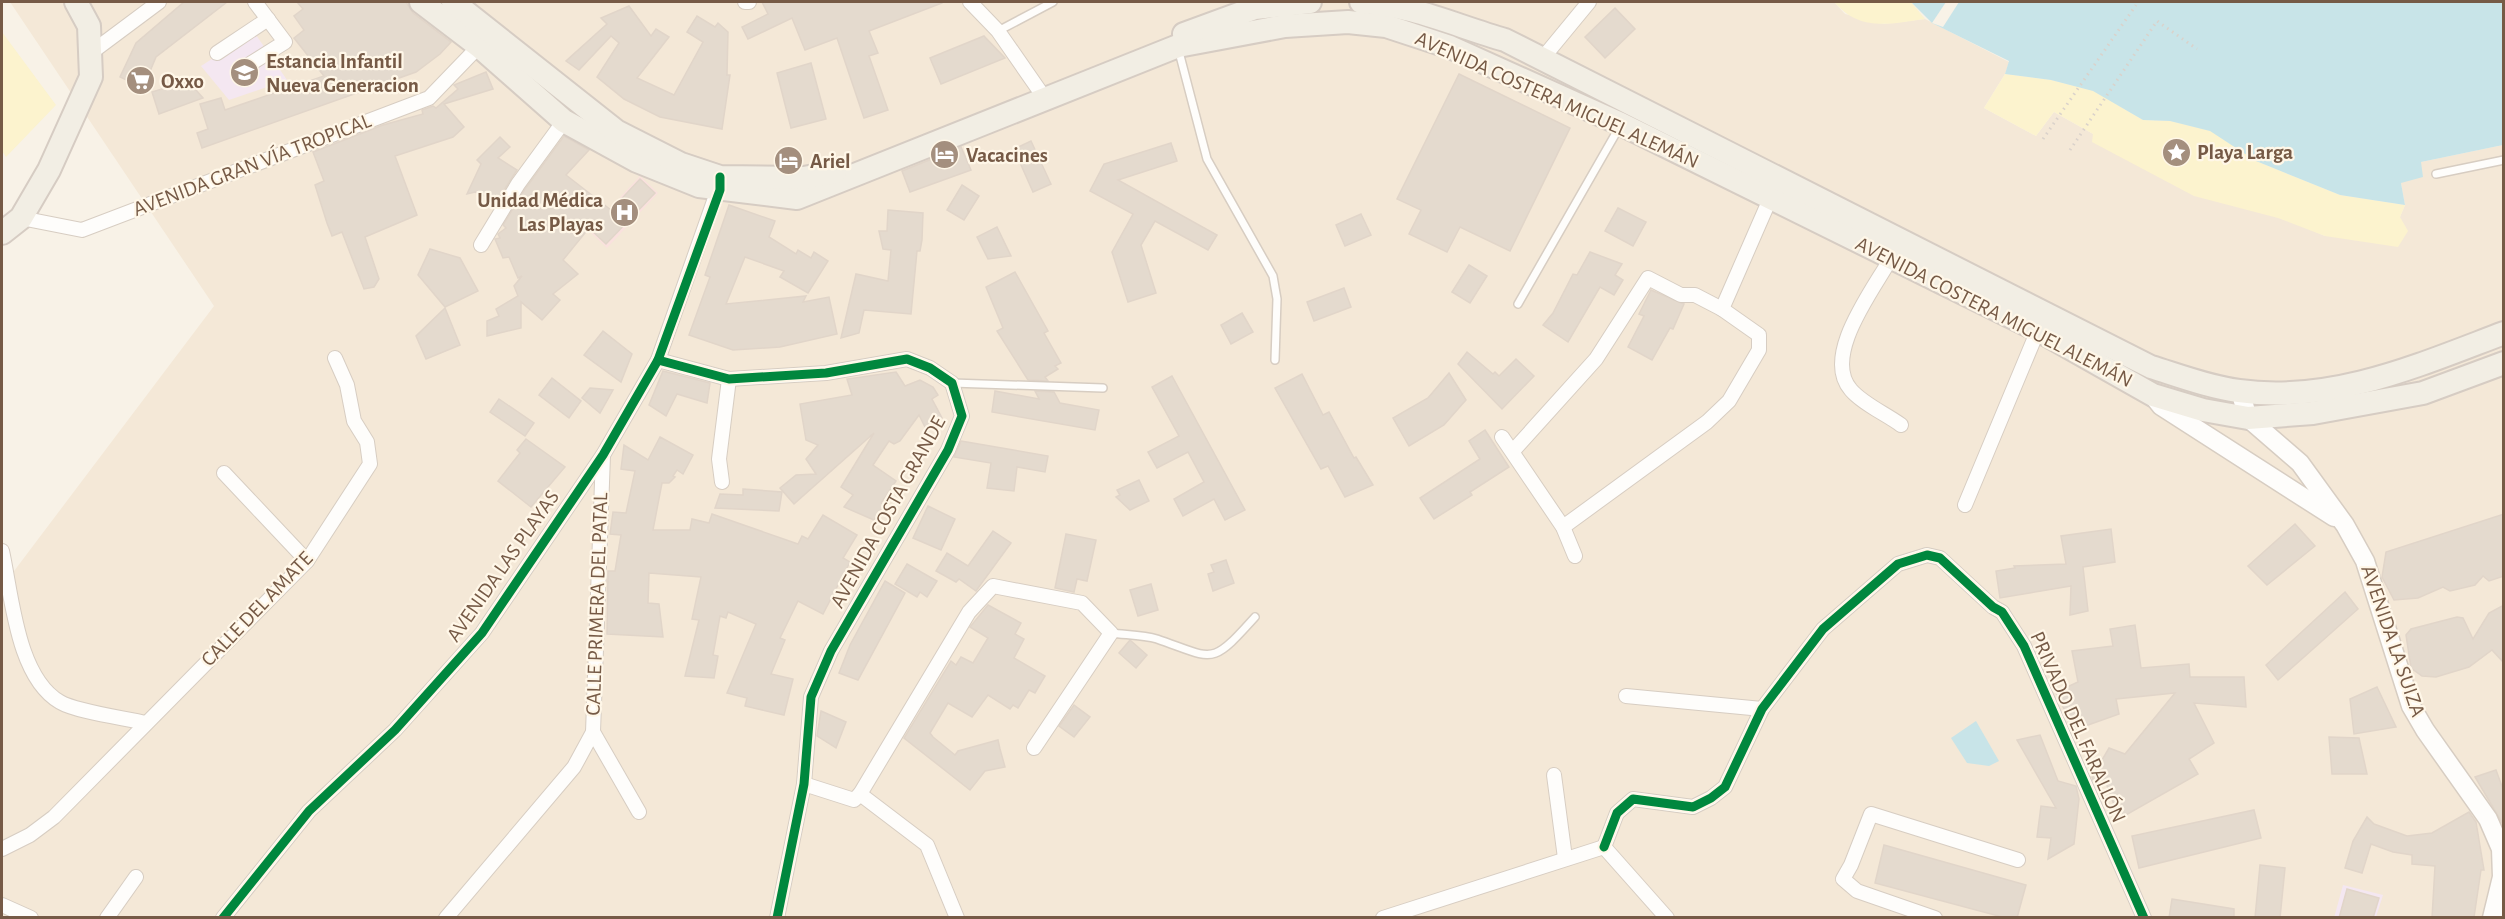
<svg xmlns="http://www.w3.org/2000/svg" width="2505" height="919" font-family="'Alegreya Sans',sans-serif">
<rect width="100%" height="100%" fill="#f8f2e7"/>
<polygon fill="#f4e8d7" points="10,2 1834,2 1845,14 1884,24 1925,19 2009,62 2005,74 1984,108 2036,136 2054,112 2093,134 2325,236 2400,217 2405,205 2401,183 2421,162 2503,145 2503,917 2,917 2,587 214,306"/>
<g fill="#f4e7f1">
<polygon points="254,32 287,80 229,100 201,66"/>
<polygon points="2343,885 2383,895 2376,917 2334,918"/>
</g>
<polygon fill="#fae1de" points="640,176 658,193 607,248 589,231"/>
<g fill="#fcf3ce">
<path d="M 1834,2 L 1911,2 L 1925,19 C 1888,24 1861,32 1834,2 Z"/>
<polygon points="2,32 56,105 6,157 2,151"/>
<polygon points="2005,74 2051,80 2094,91 2143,120 2170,121 2211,131 2256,161 2340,195 2405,205 2400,217 2408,231 2398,247 2325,236 2278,218 2194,196 2092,142 2093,134 2054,112 2036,136 1984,108"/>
</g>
<g fill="#c8e4e8">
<polygon points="1911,2 2503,2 2503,145 2421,162 2423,177 2401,183 2405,205 2340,195 2256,161 2210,131 2170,121 2143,120 2093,91 2051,80 2005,74 2009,61 1932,23"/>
<polygon points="1976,721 1999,761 1989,766 1967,763 1951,738"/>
</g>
<polygon fill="#f8f2e7" points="1946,2 1959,2 1943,27 1932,23"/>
<g fill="#e4dace" stroke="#e1d5c9" stroke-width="1.5">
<polygon points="184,2 227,2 156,57 143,88 120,77 136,43"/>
<polygon points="297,2 406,2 413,13 451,42 440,54 416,72 202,148 197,133 208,129 200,104 221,98 225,110 324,76 294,38 304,30 294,16 303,9"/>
<polygon points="762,2 942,2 942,3 869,31 878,53 869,56 888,110 864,118 837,38 805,50 792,18 748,39 742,27 768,14"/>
<polygon points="629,6 651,36 656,29 669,37 637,78 674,95 703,42 687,32 697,16 715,27 718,23 728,32 727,75 730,75 722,129 660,117 624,99 597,77 619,43 611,36 579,70 566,61 607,24 601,18"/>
<polygon points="1615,8 1635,29 1605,58 1585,37"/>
<polygon points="984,36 1005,58 941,84 930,58"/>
<polygon points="811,63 826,119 791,128 777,73"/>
<polygon points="486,72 493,89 444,104 464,127 453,137 395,156 417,215 365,237 379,279 374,287 364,289 342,232 332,236 327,223 315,185 324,181 313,152 383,125 423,114 422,110 433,106 436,108 458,89 454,85"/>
<polygon points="1459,74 1570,128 1510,251 1460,227 1447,252 1409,234 1421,210 1397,199"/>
<polygon points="188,81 203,98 159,114 152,92"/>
<polygon points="564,136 589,150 566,175 611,210 640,179 655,193 606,244 589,228 563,260 578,274 553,294 560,300 542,320 521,302 521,328 487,336 487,321 499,316 496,309 518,296 514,286 522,276 518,278 509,257 503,258 495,239 500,238 498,234 506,228 503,225 525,189"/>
<polygon points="500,137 510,147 498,158 517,170 497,201 475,192 467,194 481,164 477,160"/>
<polygon points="1031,141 1051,184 1033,192 1014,149"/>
<polygon points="1171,143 1177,161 1118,180 1217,235 1208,250 1155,221 1141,245 1156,293 1128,302 1112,252 1133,214 1090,191 1104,164"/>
<polygon points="961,147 971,170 910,192 902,171"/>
<polygon points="962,185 979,196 964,220 947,210"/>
<polygon points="729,205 775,221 769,237 796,254 798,250 811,258 814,252 828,261 808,293 780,277 784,271 745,257 726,304 806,296 803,302 829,297 837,334 780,347 733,350 689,335 710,277 705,275"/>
<polygon points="1618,208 1646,222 1633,246 1605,231"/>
<polygon points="888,210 923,213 922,240 920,251 917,251 911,314 864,310 859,333 841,338 856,274 888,281 891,250 883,249 879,231 887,231"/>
<polygon points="1361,214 1371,235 1345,246 1336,225"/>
<polygon points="997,227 1011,256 988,259 977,237"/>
<polygon points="430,249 460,258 478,291 445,307 418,275"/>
<polygon points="1590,252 1622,264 1615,275 1623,280 1614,295 1600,287 1568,342 1543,325 1553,313 1573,274 1577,275"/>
<polygon points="1469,265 1487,276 1470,303 1452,292"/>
<polygon points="1015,272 1048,331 1044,333 1061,363 1055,366 1058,369 1045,377 1048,381 1028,380 997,331 1003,328 986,287"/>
<polygon points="1344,288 1351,307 1314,321 1307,302"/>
<polygon points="1651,290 1684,304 1673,329 1670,328 1652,360 1628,347 1644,316 1639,314"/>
<polygon points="445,308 460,345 426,359 416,336"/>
<polygon points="1242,313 1253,332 1231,344 1221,325"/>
<polygon points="603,331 632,354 621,382 584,355"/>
<polygon points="1467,352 1493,374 1495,372 1499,376 1516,359 1534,376 1502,409 1458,364"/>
<polygon points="663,371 710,383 707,403 677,394 666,416 649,405"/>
<polygon points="896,372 905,386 920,380 933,387 938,395 932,399 942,418 925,427 919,415 900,441 894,444 889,441 873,465 896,481 881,503 884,505 874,520 844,507 853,495 841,487 874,433 794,504 780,488 796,475 816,474 806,459 818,445 806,440 800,404 852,395 847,379"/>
<polygon points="1449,373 1466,400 1444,425 1409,446 1393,418 1428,398"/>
<polygon points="1302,374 1323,415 1329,412 1354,458 1356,457 1373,485 1345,497 1328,466 1321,469 1275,388"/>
<polygon points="1172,376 1245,510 1225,520 1214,499 1183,516 1174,499 1204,482 1188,452 1157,468 1148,452 1179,436 1152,387"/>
<polygon points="552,378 581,401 569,418 539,395"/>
<polygon points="590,388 613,390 600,413 582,398"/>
<polygon points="995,391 1039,399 1035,391 1054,392 1060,403 1099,410 1095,430 992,412"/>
<polygon points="499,399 534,423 525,436 490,412"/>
<polygon points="1485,430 1509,467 1470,492 1472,495 1434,519 1420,498 1480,459 1469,441"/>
<polygon points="660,437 693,455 683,474 677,470 673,476 675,477 669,483 662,483 653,530 690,530 692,519 709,523 712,514 798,544 802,536 808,539 823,515 857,535 843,558 850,562 823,614 798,601 780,638 785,640 771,674 793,679 784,715 745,706 747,698 727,693 756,624 728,612 726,618 720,616 713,655 718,656 714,678 685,676 699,620 692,619 701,577 649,573 648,603 659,604 663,637 607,634 608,571 615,571 621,535 610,534 613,512 626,513 635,471 621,469 624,445 648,460"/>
<polygon points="526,439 565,467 531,507 498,481 520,453 517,450"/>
<polygon points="961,441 1048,456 1045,472 1017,467 1014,491 987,488 991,463 954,457"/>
<polygon points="1139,480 1149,501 1130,510 1116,497 1120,495 1117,490"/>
<polygon points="743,489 782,492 779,511 715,508 720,494 743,495"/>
<polygon points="928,506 955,519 941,550 913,538"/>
<polygon points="2504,514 2504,576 2489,581 2483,576 2475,585 2450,591 2443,587 2418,598 2394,600 2382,577 2386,552"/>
<polygon points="2295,524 2315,546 2267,585 2248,566"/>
<polygon points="2111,529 2115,562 2083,567 2088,611 2070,615 2071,586 2000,598 1996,571 2015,568 2014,566 2066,564 2061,536"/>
<polygon points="993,531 1011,543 976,591 959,579 956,582 936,571 947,553 968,566"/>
<polygon points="1066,534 1096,540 1087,581 1077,579 1074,592 1055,588"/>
<polygon points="1226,560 1234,583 1213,591 1208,574 1214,572 1211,565"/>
<polygon points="907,564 937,581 927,597 920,592 917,597 895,584"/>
<polygon points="885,581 905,593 858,680 839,673 850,645"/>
<polygon points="1151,584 1158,610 1138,616 1130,590"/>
<polygon points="2345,592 2358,609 2278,680 2266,665"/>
<polygon points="988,605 1021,623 1015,634 1024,639 1014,658 1045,676 1035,693 1029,690 1018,708 1013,705 1010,709 988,695 972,717 948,703 930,733 933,737 955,755 958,751 998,740 1000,749 1005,767 985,771 970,790 904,738 951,661 956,665 961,657 973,663 988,638 970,627"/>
<polygon points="2504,605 2504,663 2492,650 2469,667 2436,677 2422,676 2411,668 2406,635 2411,629 2457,617 2463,618 2473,639 2489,613"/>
<polygon points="2135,625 2141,668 2189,664 2190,677 2244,677 2246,707 2194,703 2214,743 2189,759 2198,774 2119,819 2105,780 2097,790 2092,777 2109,748 2125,754 2175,693 2116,699 2119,714 2074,730 2056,692 2078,682 2072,651 2113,646 2110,629"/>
<polygon points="1130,640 1147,655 1136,668 1119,653"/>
<polygon points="2377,687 2396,727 2354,734 2350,699"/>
<polygon points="1074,705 1090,717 1074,737 1059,726"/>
<polygon points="821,711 846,722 836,748 817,736"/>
<polygon points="2040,735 2058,781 2076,786 2079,799 2074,844 2048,859 2051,838 2037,837 2041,806 2056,808 2017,740"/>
<polygon points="2329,737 2359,738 2367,774 2332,774"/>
<polygon points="2496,770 2504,792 2504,826 2475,777"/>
<polygon points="2254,810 2261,838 2139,868 2132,836"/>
<polygon points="2469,812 2476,822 2484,870 2481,870 2474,917 2432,918 2435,866 2412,864 2412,855 2393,852 2371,844 2362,873 2345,868 2353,841 2367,817 2374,824 2407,836 2432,833"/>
<polygon points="1884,845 2026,885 2017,918 2006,918 1875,883"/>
<polygon points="2260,865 2285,868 2280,918 2255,918"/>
<polygon points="2347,889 2379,898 2373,918 2339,918"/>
<polygon points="2172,899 2234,909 2234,918 2169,918"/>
</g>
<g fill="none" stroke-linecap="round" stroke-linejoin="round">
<defs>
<g id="service">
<polyline points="998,31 1053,2"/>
<polyline points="1178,48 1207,159 1273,276 1277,299 1275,360"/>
<polyline points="2436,174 2504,160"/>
<polyline points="1518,304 1620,126"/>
<polyline points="952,383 1103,388"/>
<path d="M 1111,633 C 1126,635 1143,635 1157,639 C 1215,659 1210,667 1255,617"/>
</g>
<g id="minor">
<polyline points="745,2 749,2"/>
<polyline points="970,2 998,31 1046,100"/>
<polyline points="92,52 159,2"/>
<polyline points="217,53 268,19"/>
<polyline points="1542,59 1589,2"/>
<polyline points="250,64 285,42 255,2"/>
<polyline points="21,218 82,230 429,98 483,42"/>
<polyline points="481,245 518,184 564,121"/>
<path d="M 1891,258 C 1874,289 1821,356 1851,390 C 1863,404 1886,414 1901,425"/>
<polyline points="1722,309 1770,199"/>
<polyline points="658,360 729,379 826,373 907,359 930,368 952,383 962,416 948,450 831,651 811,697 804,784 777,918"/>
<polyline points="1502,437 1563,527 1575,556"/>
<polyline points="1513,451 1596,359 1648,278 1681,295 1695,295 1722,309 1759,335 1759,350 1729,401 1707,422 1563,527"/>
<polyline points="224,473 307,561"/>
<polyline points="722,482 719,459 729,379"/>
<polyline points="1965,505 2038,330"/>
<path d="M 2,551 C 12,596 17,677 60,702 C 77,712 125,718 146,723"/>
<polyline points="1626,696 1762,709"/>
<polyline points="593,732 639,812"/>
<polyline points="1554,775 1565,858"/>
<polyline points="804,784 854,800 860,794 927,845 957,918"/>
<polyline points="860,794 969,612 993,586 1082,603 1111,633 1034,748"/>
<polyline points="1604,847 1617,813 1633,799 1693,807 1711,798 1725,787 1762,709 1823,629 1898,564 1927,555 1940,558 1993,607 2002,612 2024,646 2144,918"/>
<polyline points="2,849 30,835 54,817 307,561 370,464 367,442 354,421 347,385 335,358"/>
<polyline points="2,905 31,918"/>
<polyline points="107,918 136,877"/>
<polyline points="223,918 309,811 395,730 482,633 603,455 658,360 720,184"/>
<polyline points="446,918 574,767 593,732 603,455"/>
<polyline points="1383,918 1604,847 1667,918"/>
<polyline points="1935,918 1857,891 1843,879 1851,865 1871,814 2018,860"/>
</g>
<g id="tertiary">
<polyline points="2240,391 2248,418 2300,463 2345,525 2365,561 2411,706 2425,730 2488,819 2501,849 2502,877 2492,918"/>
<polyline points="2153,396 2161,406 2334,517"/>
</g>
<g id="primary">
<polyline points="421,2 480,47 564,121 637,161 699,186 797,198 1178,46 1285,26 1348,22 1386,26 1450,47 1621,124 2038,330 2153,395 2203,410 2248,418 2313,413 2423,393 2504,363"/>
<polyline points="453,2 616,131 681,164 720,177 804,178 835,172"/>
<path d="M 1361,2 C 1412,5 1456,26 1505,40 L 2151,367 C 2180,376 2209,387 2239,391 C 2332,404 2419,365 2504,333"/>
<polyline points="1184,34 1255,8 1310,2"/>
<polyline points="2,233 21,218 49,170 91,77 89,26 76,2"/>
</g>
</defs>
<use href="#service" stroke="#d7cdc2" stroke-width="10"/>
<use href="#minor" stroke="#d7cdc2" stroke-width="16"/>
<use href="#tertiary" stroke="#d7cdc2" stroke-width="21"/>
<use href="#primary" stroke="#d6ccc3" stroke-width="26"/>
<g stroke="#dad2cb" stroke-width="3" stroke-dasharray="1.5 4.5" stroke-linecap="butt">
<polyline points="2043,139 2136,5"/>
<polyline points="2070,150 2157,21 2197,49"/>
</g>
<use href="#service" stroke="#fefdfb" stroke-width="7"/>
<use href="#minor" stroke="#fefdfb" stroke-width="14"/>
<use href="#tertiary" stroke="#fefdfb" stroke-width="18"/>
<use href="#primary" stroke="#f2eee4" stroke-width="22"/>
<defs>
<g id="cycleway">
<polyline points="658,360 729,379 826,373 907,359 930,368 952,383 962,416 948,450 831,651 811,697 804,784 777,918"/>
<polyline points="1604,847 1617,813 1633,799 1693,807 1711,798 1725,787 1762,709 1823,629 1898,564 1927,555 1940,558 1993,607 2002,612 2024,646 2144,918"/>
<polyline points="223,918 309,811 395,730 482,633 603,455 658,360 720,190 720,177"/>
</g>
</defs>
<use href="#cycleway" stroke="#fff7e8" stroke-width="13"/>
<use href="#cycleway" stroke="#00873e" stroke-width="9"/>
</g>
<defs>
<symbol id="school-disc" viewBox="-11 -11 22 22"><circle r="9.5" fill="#a48f7e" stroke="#fff7e8"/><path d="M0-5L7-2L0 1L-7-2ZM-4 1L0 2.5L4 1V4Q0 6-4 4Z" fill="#fff"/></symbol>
<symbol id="supermarket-disc" viewBox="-11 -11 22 22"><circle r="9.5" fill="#a48f7e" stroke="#fff7e8"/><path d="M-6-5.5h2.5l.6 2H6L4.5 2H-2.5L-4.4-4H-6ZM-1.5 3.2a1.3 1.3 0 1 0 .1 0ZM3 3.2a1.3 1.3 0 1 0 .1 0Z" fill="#fff"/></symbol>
<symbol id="sight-disc" viewBox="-11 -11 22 22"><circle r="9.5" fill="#a48f7e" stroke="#fff7e8"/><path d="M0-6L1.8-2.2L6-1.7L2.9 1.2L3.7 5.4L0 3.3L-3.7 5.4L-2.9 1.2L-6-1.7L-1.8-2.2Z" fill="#fff"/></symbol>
<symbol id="hotel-disc" viewBox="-11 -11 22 22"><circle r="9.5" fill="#a48f7e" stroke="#fff7e8"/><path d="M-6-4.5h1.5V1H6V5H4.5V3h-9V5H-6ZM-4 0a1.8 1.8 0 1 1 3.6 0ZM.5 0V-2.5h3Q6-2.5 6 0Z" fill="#fff"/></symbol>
<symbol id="hospital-disc" viewBox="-11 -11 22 22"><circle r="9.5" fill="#a48f7e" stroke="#fff7e8"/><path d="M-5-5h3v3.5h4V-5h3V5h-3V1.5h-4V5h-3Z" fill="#fff"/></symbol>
</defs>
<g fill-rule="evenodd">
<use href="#school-disc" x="228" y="56" width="33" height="33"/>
<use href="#supermarket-disc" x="124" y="64" width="33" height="33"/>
<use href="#sight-disc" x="2160" y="136" width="33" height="33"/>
<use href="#hotel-disc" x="928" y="138" width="33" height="33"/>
<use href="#hotel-disc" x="772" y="144" width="33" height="33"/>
<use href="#hospital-disc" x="608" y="196" width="33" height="33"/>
</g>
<g text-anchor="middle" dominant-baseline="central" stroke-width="4.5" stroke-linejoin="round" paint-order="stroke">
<g font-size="21" font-weight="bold" fill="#765a46" stroke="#fff7e8" text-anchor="start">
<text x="266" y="61">Estancia Infantil<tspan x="266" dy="24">Nueva Generacion</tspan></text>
<text x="161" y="81">Oxxo</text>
<text x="2197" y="152">Playa Larga</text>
<text x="966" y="155">Vacacines</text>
<text x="810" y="161">Ariel</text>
<text x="603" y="200" text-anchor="end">Unidad Médica<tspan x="603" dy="24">Las Playas</tspan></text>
</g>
<g font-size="21" fill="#765a46" stroke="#fff7e8">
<text transform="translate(1557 100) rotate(24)">AVENIDA COSTERA MIGUEL ALEMÁN</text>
<text transform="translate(252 165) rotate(-21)">AVENIDA GRAN VÍA TROPICAL</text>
<text transform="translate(1994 312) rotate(27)">AVENIDA COSTERA MIGUEL ALEMÁN</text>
<text transform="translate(888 512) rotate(-61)">AVENIDA COSTA GRANDE</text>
<text transform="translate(503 566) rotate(-55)">AVENIDA LAS PLAYAS</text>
<text transform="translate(597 604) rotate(-88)">CALLE PRIMERA DEL PATAL</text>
<text transform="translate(257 609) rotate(-46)">CALLE DEL AMATE</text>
<text transform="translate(2393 641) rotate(71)">AVENIDA LA SUIZA</text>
<text transform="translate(2078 727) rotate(66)">PRIVADO DEL FARALLÓN</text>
</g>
</g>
<rect width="2505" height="919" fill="none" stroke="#765a46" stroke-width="6"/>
</svg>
